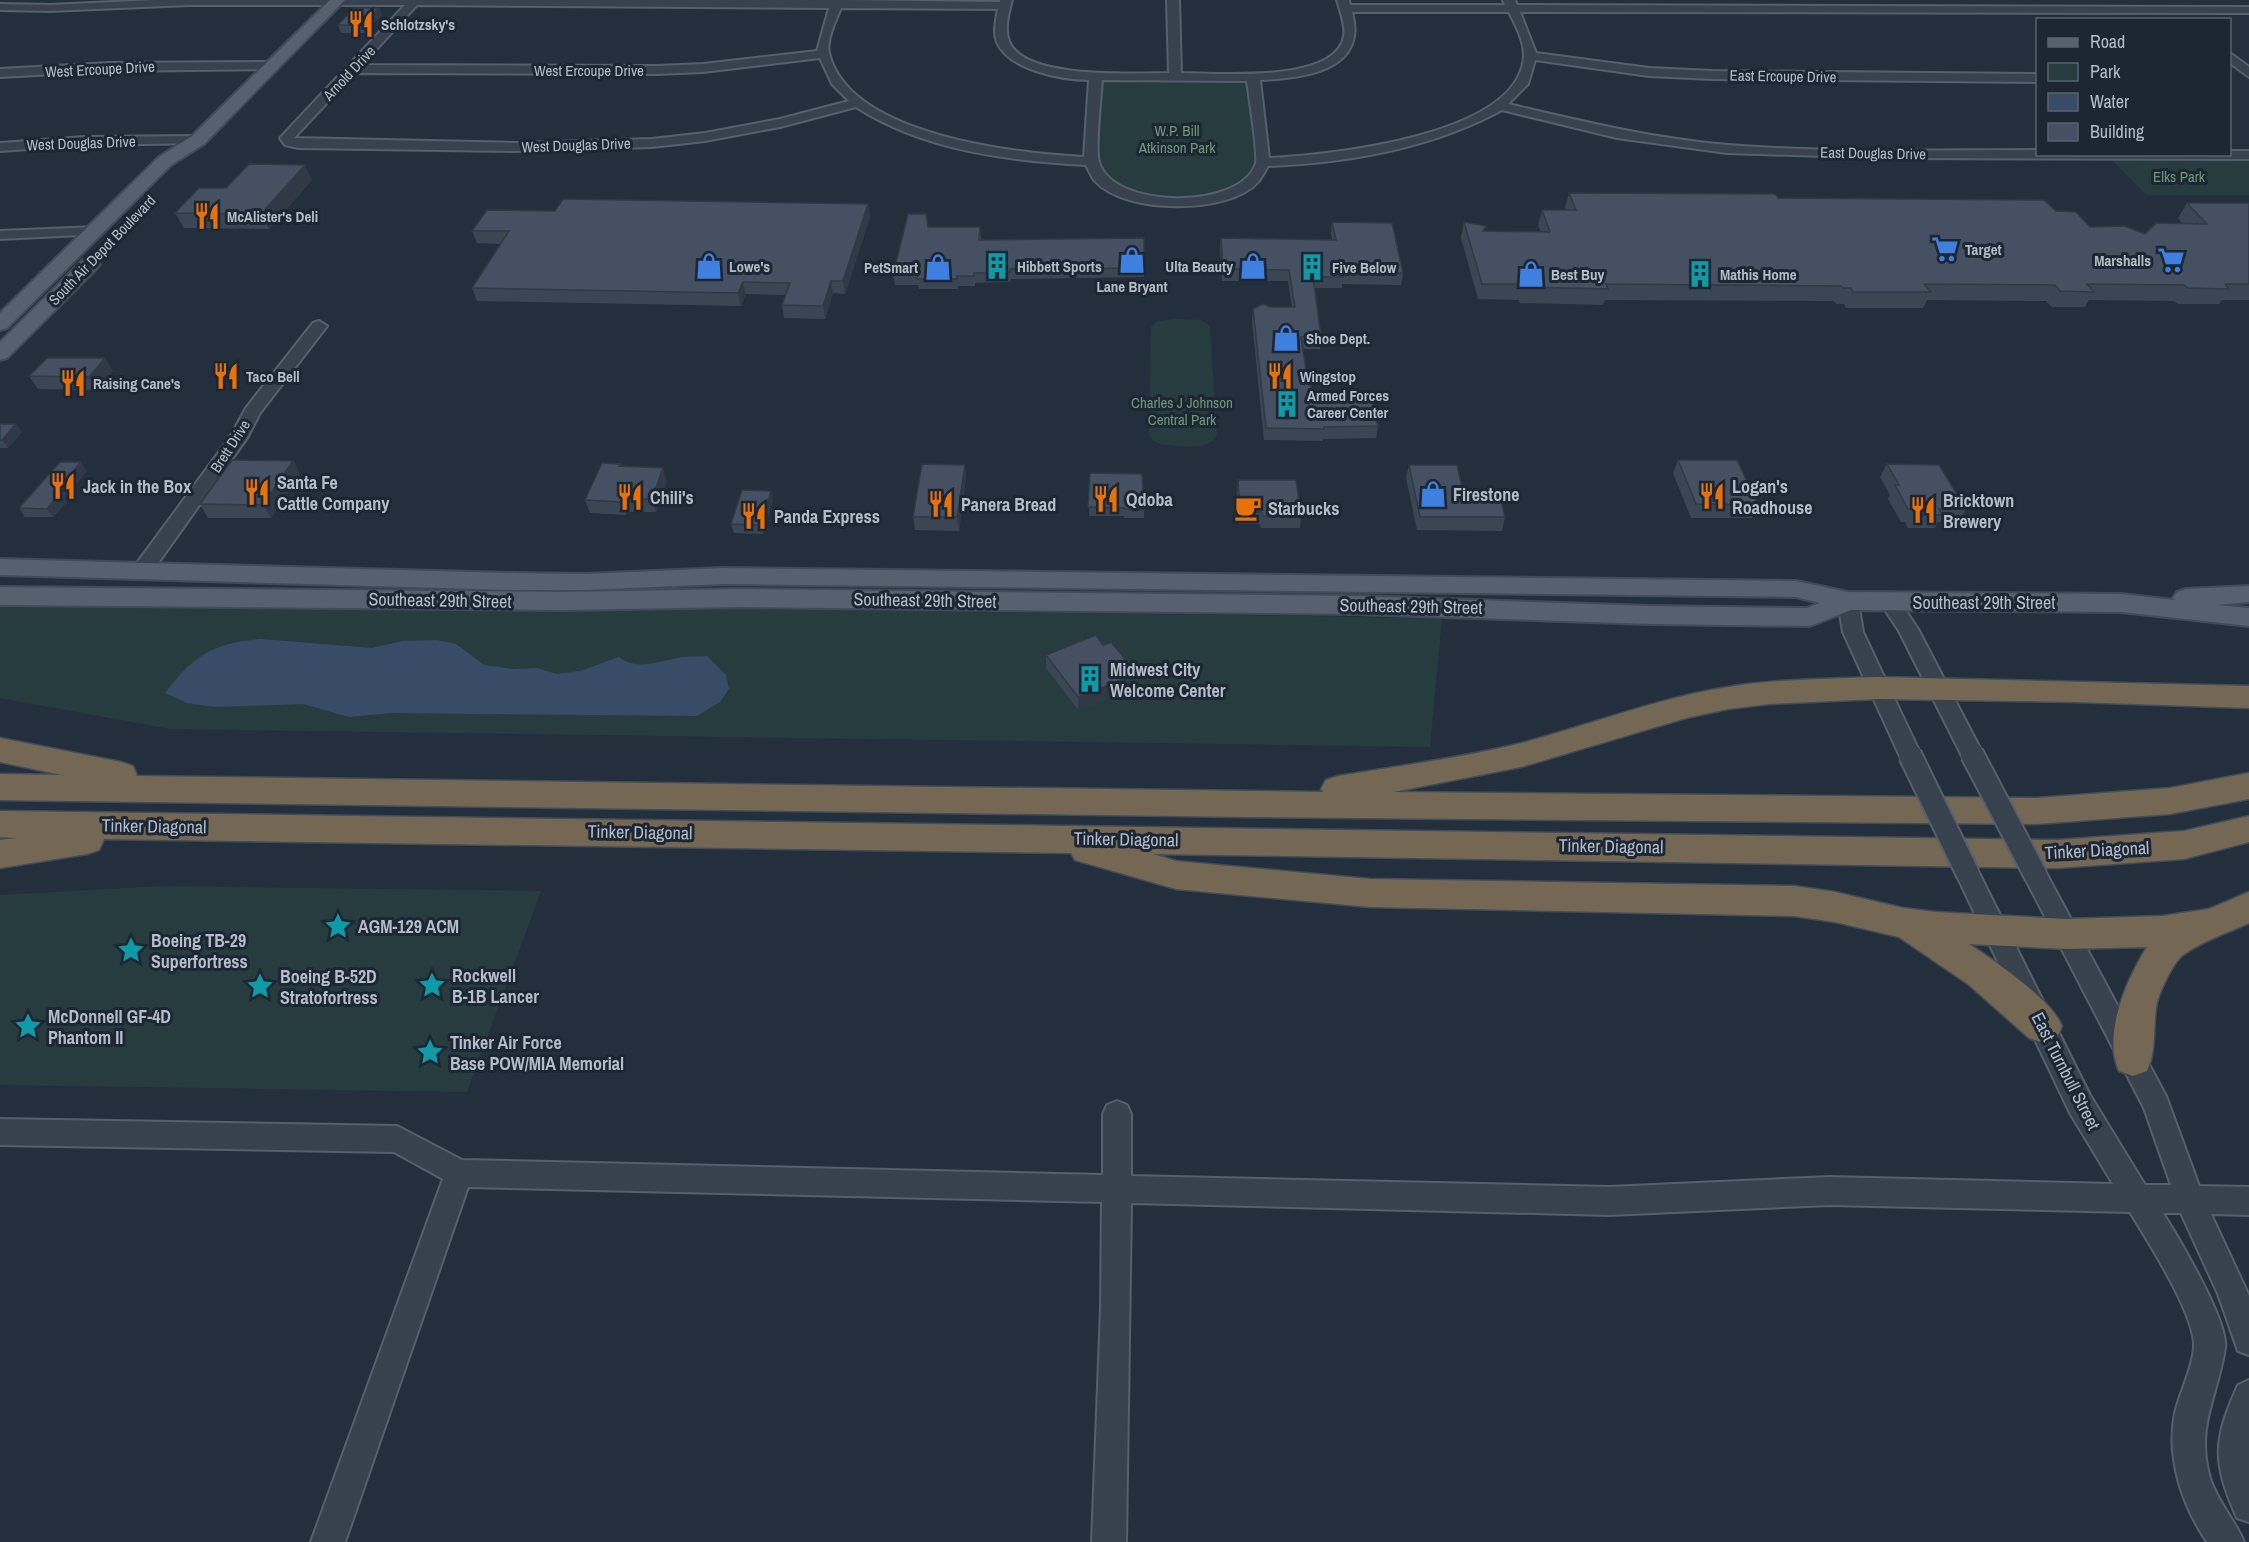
<svg xmlns="http://www.w3.org/2000/svg" width="2249" height="1542" font-family="'Archivo Narrow',sans-serif">
<rect width="100%" height="100%" fill="#242f3e"/>
<g fill="#263c3f">
<path d="M 1110,79 L 1244,81 L 1247,82 C 1249,98 1258,153 1255,164 C 1242,210 1139,202 1110,179 C 1105,175 1102,170 1099,165 L 1102,82 Z"/>
<polygon points="2109,157 2249,158 2249,195 2146,195"/>
<path d="M 1177,319 L 1201,320 L 1210,326 L 1217,435 C 1209,452 1177,446 1161,444 L 1155,442 L 1149,436 L 1151,327 L 1158,321 Z"/>
<polygon points="0,599 1312,616 1442,619 1430,747 170,729 0,698"/>
<polygon points="161,886 541,891 467,1092 0,1085 0,895"/>
</g>
<path fill="#394c67" d="M 261,639 L 372,648 L 403,641 L 437,640 L 456,644 L 484,665 L 513,669 L 537,668 L 557,674 L 580,671 L 619,657 C 638,672 661,660 683,657 C 691,656 699,657 707,656 L 726,675 L 729,689 L 720,702 L 697,716 L 390,713 L 349,717 L 303,704 L 215,707 L 187,703 L 165,693 C 194,655 213,643 261,639 Z"/>
<g fill="none" stroke-linecap="round" stroke-linejoin="round">
<defs>
<g id="minor">
<path d="M 155,0 L 844,0 L 1000,2 L 1000,0 L 1012,0 C 1009,12 1004,29 1009,41 C 1023,80 1135,73 1169,73 L 1167,0 L 1179,0 L 1181,73 C 1216,73 1336,84 1344,36 C 1346,25 1340,11 1337,0 L 1349,0 L 1350,5 L 1505,5 L 1503,0 L 1515,0 L 1517,5 L 2249,7 L 2249,13 L 1520,12 L 1536,53 L 1649,68 L 1712,71 L 2038,74 L 2038,82 L 1712,79 L 1649,76 L 1535,60 L 1528,84 L 1508,104 C 1581,121 1653,139 1728,145 C 1830,153 1935,150 2038,150 L 2038,154 L 2230,154 L 2230,151 L 2249,151 L 2249,159 L 1885,158 L 1727,153 L 1617,138 L 1502,110 C 1430,149 1348,163 1268,166 C 1265,171 1262,177 1258,182 C 1229,215 1124,214 1095,181 C 1091,177 1089,170 1086,165 C 1008,161 923,150 856,107 L 780,127 L 705,141 L 652,147 L 516,151 L 298,148 L 285,145 L 280,138 L 405,5 L 189,5 L 50,11 L 0,10 L 0,4 L 50,5 ZM 417,5 L 829,8 L 817,51 L 703,64 L 657,66 L 362,65 ZM 841,8 L 998,9 C 996,20 993,32 997,42 C 1008,70 1063,80 1089,80 L 1084,157 C 1015,153 849,136 829,53 C 826,40 836,20 841,8 ZM 1352,12 L 1509,12 C 1515,24 1524,40 1524,55 C 1521,136 1330,155 1269,158 L 1260,80 C 1304,78 1368,71 1352,12 ZM 820,58 L 832,84 L 849,101 L 780,119 L 705,133 L 652,139 L 516,143 L 294,138 L 355,73 L 657,74 L 703,72 ZM 1102,80 L 1247,81 C 1249,95 1258,153 1256,163 C 1242,210 1113,210 1099,162 C 1095,150 1101,96 1102,80 Z"/>
<polygon points="2230,53 2249,67 2249,77 2230,63"/>
<polygon points="272,62 278,66 276,69 109,71 0,77 0,69 109,63"/>
<polygon points="198,136 203,137 205,140 203,143 85,145 0,151 0,143 85,137"/>
<polygon points="96,227 103,231 101,234 0,239 0,231"/>
<polygon points="319,321 327,326 260,413 247,438 151,573 144,574 137,573 134,568 137,563 230,437 246,408 313,323"/>
<polygon points="1848,594 1855,596 1858,601 1863,632 1921,755 1918,761 1910,763 1902,761 1843,632 1838,601 1841,596"/>
<polygon points="1889,594 1896,596 1918,629 1983,754 1980,760 1972,762 1964,760 1961,754 1899,631 1879,601 1882,596"/>
<path d="M 1968,864 L 1976,867 L 2090,1095 L 2145,1185 L 2171,1185 L 2144,1108 L 2024,876 L 2028,869 L 2036,866 L 2044,869 L 2166,1096 L 2199,1186 L 2249,1187 L 2249,1215 L 2211,1214 L 2249,1296 L 2249,1355 L 2238,1351 L 2218,1294 L 2181,1213 L 2163,1213 C 2178,1237 2229,1322 2225,1348 C 2218,1396 2195,1427 2210,1478 C 2217,1501 2235,1520 2244,1542 L 2207,1542 C 2182,1505 2166,1457 2175,1413 C 2180,1392 2193,1367 2194,1347 C 2196,1316 2147,1240 2130,1212 L 1830,1205 L 1609,1215 L 1131,1203 L 1126,1542 L 1092,1542 L 1101,1308 L 1102,1202 L 468,1187 L 345,1542 L 311,1542 L 443,1179 L 394,1152 L 0,1145 L 0,1119 L 397,1126 L 462,1160 L 1103,1175 L 1103,1114 L 1107,1105 L 1117,1101 L 1127,1105 L 1131,1114 L 1131,1176 L 1609,1187 L 1830,1177 L 2113,1184 L 2070,1113 L 1956,874 L 1960,867 Z"/>
<path d="M 2249,1380 L 2249,1522 L 2237,1518 C 2212,1461 2213,1441 2238,1385 Z"/>
</g>
<g id="major">
<polygon points="330,0 345,0 204,144 171,165 7,328 0,330 0,313 159,157 192,136"/>
<polygon points="90,258 97,260 100,264 97,268 7,358 0,360 0,342 83,260"/>
<polygon points="0,559 513,573 586,574 723,568 1796,581 1848,592 2121,594 2175,600 2173,598 2177,592 2186,589 2249,586 2249,602 2216,605 2249,608 2249,626 2121,612 1851,610 1810,626 1650,624 1356,614 740,607 563,610 0,605 0,587 563,592 740,589 1356,596 1650,606 1807,608 1820,603 1796,597 723,584 586,590 513,590 0,575"/>
</g>
<g id="highway">
<path d="M 1878,677 L 2249,686 L 2249,708 L 2076,702 L 1878,699 L 1769,704 L 1728,709 L 1686,718 L 1521,767 L 1393,792 L 2037,798 L 2170,788 L 2249,773 L 2249,799 L 2170,814 L 2037,824 L 1247,817 L 0,800 L 0,774 L 62,775 L 0,762 L 0,738 L 121,762 L 133,766 L 137,776 L 1323,792 L 1321,789 L 1326,780 L 1338,776 C 1399,766 1461,758 1522,743 C 1590,725 1658,698 1728,687 C 1777,679 1828,679 1878,677 Z"/>
<path d="M 0,811 L 2057,840 L 2184,831 L 2249,816 L 2249,842 L 2184,859 L 2057,868 L 1153,854 L 1176,861 L 1370,879 L 1794,886 L 1835,892 L 1903,908 L 1935,912 L 2067,919 L 2162,916 L 2209,909 L 2249,892 L 2249,923 C 2227,933 2202,941 2183,955 C 2173,962 2157,996 2156,1008 C 2153,1030 2156,1051 2147,1071 L 2133,1076 L 2119,1071 C 2102,1034 2127,979 2147,947 L 2067,949 L 1969,944 C 1996,962 2049,997 2062,1026 L 2057,1038 L 2043,1043 L 2029,1038 L 1968,984 L 1899,937 L 1835,922 L 1794,916 L 1370,907 L 1176,889 L 1075,860 L 1071,853 L 104,839 L 99,850 L 87,854 L 0,868 L 0,840 L 17,838 L 0,837 Z"/>
</g>
</defs>
<use href="#minor" stroke="#565f6c" stroke-width="4"/>
<use href="#major" stroke="#414a57" stroke-width="4"/>
<use href="#highway" stroke="#434c59" stroke-width="3"/>
<use href="#minor" fill="#38414e" fill-rule="evenodd"/>
<use href="#major" fill="#56606e" fill-rule="evenodd"/>
<use href="#highway" fill="#746855" fill-rule="evenodd"/>
<defs>
<g id="minor-bridge">
<polyline points="1972,754 2036,876"/>
<polyline points="1910,755 1968,874"/>
</g>
</defs>
<use href="#minor-bridge" stroke="#565f6c" stroke-width="26" stroke-linecap="butt"/>
<use href="#minor-bridge" stroke="#38414e" stroke-width="22"/>
</g>
<g fill="#3b4654">
<polygon points="379,8 382,15 365,33 341,33 338,25"/>
<polygon points="312,180 269,229 184,228 175,213 226,188"/>
<polygon points="1569,193 1778,198 2056,211 2090,227 2145,234 2182,223 2178,218 2187,203 2249,203 2249,300 2222,300 2219,304 2178,304 2174,301 2089,300 2085,307 2052,307 2046,301 1927,300 1923,308 1846,308 1844,304 1836,304 1834,301 1605,300 1603,305 1520,303 1519,300 1478,299 1461,238 1464,222 1484,231 1541,232 1538,226 1542,210 1566,210 1565,208"/>
<polygon points="868,204 870,217 845,294 833,293 825,319 784,318 782,305 785,295 746,294 741,306 477,301 472,288 501,244 477,243 472,231 555,211"/>
<polygon points="1332,222 1403,273 1401,285 1342,284 1342,288 1315,288 1321,337 1320,349 1303,349 1307,377 1313,398 1378,426 1376,438 1323,439 1323,441 1264,440 1252,321 1253,309 1270,307 1292,307 1288,281 1222,281 1220,249 1221,238 1332,240 1331,234"/>
<polygon points="928,227 980,227 981,240 1144,238 1144,277 1011,279 1010,282 975,283 975,286 958,286 958,289 919,289 918,285 895,285 893,275"/>
<polygon points="113,371 97,390 38,389 29,376"/>
<polygon points="0,424 16,424 22,432 8,448 0,448"/>
<polygon points="1678,460 1758,505 1752,518 1691,518 1673,473"/>
<polygon points="293,461 300,474 271,518 208,518 200,504"/>
<polygon points="621,464 621,467 667,481 656,512 627,512 626,515 590,513 585,500"/>
<polygon points="1887,464 1966,509 1959,523 1938,522 1935,528 1908,528 1905,522 1901,522 1888,499 1890,495 1880,477"/>
<polygon points="965,465 966,478 959,531 915,530 913,517"/>
<polygon points="1409,465 1464,496 1505,517 1502,531 1417,530 1406,478"/>
<polygon points="87,471 64,498 67,502 53,517 25,517 19,508"/>
<polygon points="1090,473 1144,510 1144,518 1124,518 1124,516 1089,516"/>
<polygon points="1238,480 1301,516 1300,528 1261,528 1260,524 1239,524 1237,492"/>
<polygon points="773,500 763,534 734,533 731,524"/>
<polygon points="1046,655 1129,677 1129,690 1078,710 1046,668"/>
</g>
<g fill="#303945">
<polygon points="379,8 382,15 365,33 362,25"/>
<polygon points="305,165 312,180 269,229 261,214"/>
<polygon points="868,204 870,217 845,294 843,281"/>
<polygon points="831,281 833,293 825,319 823,306"/>
<polygon points="743,282 746,294 741,306 738,293"/>
<polygon points="105,358 113,371 97,390 89,377"/>
<polygon points="16,424 22,432 8,448 2,440"/>
<polygon points="293,461 300,474 271,518 263,505"/>
<polygon points="81,462 87,471 64,498 67,502 53,517 47,509 54,493"/>
<polygon points="965,465 966,478 959,531 957,517"/>
<polygon points="663,468 667,481 656,512 652,499"/>
<polygon points="771,491 773,500 763,534 761,525"/>
<polygon points="622,499 627,512 626,515 622,502"/>
<polygon points="1129,664 1129,690 1078,710 1078,697 1121,667"/>
</g>
<g fill="#455162" stroke="#303945" stroke-width="1.5">
<polygon points="354,8 379,8 362,25 338,25"/>
<polygon points="249,164 305,165 261,214 175,213 199,188 226,188"/>
<polygon points="1569,193 1775,194 1778,198 2044,200 2056,211 2076,212 2090,227 2125,226 2145,234 2156,223 2207,224 2187,203 2249,203 2249,284 2225,284 2229,289 2188,288 2184,285 2087,284 2094,292 2060,291 2055,285 1924,284 1931,292 1853,292 1851,288 1843,288 1841,286 1606,284 1608,289 1523,287 1522,284 1482,284 1464,222 1486,226 1483,231 1550,232 1542,210 1576,210"/>
<polygon points="563,199 868,204 843,281 831,281 823,306 782,305 790,283 743,282 738,293 472,288 509,231 472,231 487,210 555,211"/>
<polygon points="908,214 926,214 928,227 980,227 979,240 1144,238 1144,268 1010,269 1010,272 974,273 974,276 957,276 957,279 917,279 918,275 893,275"/>
<polygon points="1332,222 1392,223 1403,273 1342,273 1343,277 1313,277 1321,337 1301,337 1307,377 1309,385 1311,385 1313,398 1371,399 1378,426 1324,427 1324,429 1266,428 1253,309 1263,304 1270,307 1295,307 1289,270 1223,269 1221,238 1336,240"/>
<polygon points="47,358 105,358 89,377 29,376"/>
<polygon points="0,424 16,424 2,440 0,440"/>
<polygon points="232,460 293,461 263,505 200,504"/>
<polygon points="1678,460 1737,460 1758,505 1696,504"/>
<polygon points="60,462 81,462 54,493 60,493 47,509 19,508"/>
<polygon points="602,463 621,464 619,466 663,468 652,499 622,499 622,502 585,500"/>
<polygon points="922,464 965,465 957,517 913,517"/>
<polygon points="1887,464 1939,465 1966,509 1939,509 1942,515 1915,514 1912,509 1908,509 1895,485 1899,485"/>
<polygon points="1409,465 1457,465 1464,496 1500,496 1505,517 1420,517"/>
<polygon points="1090,473 1142,474 1144,510 1124,509 1124,508 1088,507"/>
<polygon points="1238,480 1296,480 1301,516 1262,516 1262,512 1240,512"/>
<polygon points="742,490 771,491 761,525 731,524"/>
<polygon points="1096,635 1103,645 1111,642 1129,664 1121,667 1129,677 1078,697 1046,655"/>
</g>
<defs>
<symbol id="restaurant-bare" viewBox="-9 -9 18 18"><path d="M-5-6h1v4h1v-4h1v4h1v-4h1v5L-1.5 .5V6h-2V.5L-5-1ZM5-6V6H3V1.5H1.5Q1.5-4 5-6Z" fill="#e8710a" stroke="#1d2633" stroke-width="2.5" paint-order="stroke"/></symbol>
<symbol id="supermarket-bare" viewBox="-9 -9 18 18"><path d="M-6-5.5h2.5l.6 2H6L4.5 2H-2.5L-4.4-4H-6ZM-1.5 3.2a1.3 1.3 0 1 0 .1 0ZM3 3.2a1.3 1.3 0 1 0 .1 0Z" fill="#3f7fe0" stroke="#1d2633" stroke-width="2.5" paint-order="stroke"/></symbol>
<symbol id="shop-bare" viewBox="-9 -9 18 18"><path d="M-5-2.5h2.3a2.7 3.5 0 0 1 5.4 0H5L5.5 6h-11ZM-1.5-2.5h3a1.5 2.3 0 0 0-3 0Z" fill="#3f7fe0" stroke="#1d2633" stroke-width="2.5" paint-order="stroke"/></symbol>
<symbol id="building-bare" viewBox="-9 -9 18 18"><path d="M-4-6H4V6H1V3H-1V6H-4ZM-2.5-4.3h1.7v1.8h-1.7ZM.8-4.3h1.7v1.8H.8ZM-2.5-1h1.7V.8h-1.7ZM.8-1h1.7V.8H.8Z" fill="#0f9aa8" stroke="#1d2633" stroke-width="2.5" paint-order="stroke"/></symbol>
<symbol id="cafe-bare" viewBox="-9 -9 18 18"><path d="M-5.5-4.5H6V0H3Q3 3.5 0 3.5H-2.5Q-5.5 3.5-5.5 0ZM3-3.2v2h1.7v-2ZM-6 4.5H4V6H-6Z" fill="#e8710a" stroke="#1d2633" stroke-width="2.5" paint-order="stroke"/></symbol>
<symbol id="sight-bare" viewBox="-9 -9 18 18"><path d="M0-6L1.8-2.2L6-1.7L2.9 1.2L3.7 5.4L0 3.3L-3.7 5.4L-2.9 1.2L-6-1.7L-1.8-2.2Z" fill="#0f9aa8" stroke="#1d2633" stroke-width="2.5" paint-order="stroke"/></symbol>
</defs>
<g fill-rule="evenodd">
<use href="#restaurant-bare" x="342" y="5" width="38" height="38"/>
<use href="#restaurant-bare" x="188" y="197" width="38" height="38"/>
<use href="#supermarket-bare" x="1926" y="230" width="38" height="38"/>
<use href="#shop-bare" x="1113" y="241" width="38" height="38"/>
<use href="#supermarket-bare" x="2152" y="241" width="38" height="38"/>
<use href="#shop-bare" x="690" y="247" width="38" height="38"/>
<use href="#building-bare" x="978" y="247" width="38" height="38"/>
<use href="#shop-bare" x="1234" y="247" width="38" height="38"/>
<use href="#shop-bare" x="919" y="248" width="38" height="38"/>
<use href="#building-bare" x="1293" y="248" width="38" height="38"/>
<use href="#shop-bare" x="1512" y="255" width="38" height="38"/>
<use href="#building-bare" x="1681" y="255" width="38" height="38"/>
<use href="#shop-bare" x="1267" y="319" width="38" height="38"/>
<use href="#restaurant-bare" x="207" y="357" width="38" height="38"/>
<use href="#restaurant-bare" x="1261" y="357" width="38" height="38"/>
<use href="#restaurant-bare" x="54" y="364" width="38" height="38"/>
<use href="#building-bare" x="1268" y="385" width="38" height="38"/>
<use href="#restaurant-bare" x="44" y="467" width="38" height="38"/>
<use href="#restaurant-bare" x="238" y="473" width="38" height="38"/>
<use href="#shop-bare" x="1414" y="475" width="38" height="38"/>
<use href="#restaurant-bare" x="1693" y="477" width="38" height="38"/>
<use href="#restaurant-bare" x="611" y="478" width="38" height="38"/>
<use href="#restaurant-bare" x="1087" y="480" width="38" height="38"/>
<use href="#restaurant-bare" x="922" y="485" width="38" height="38"/>
<use href="#cafe-bare" x="1229" y="489" width="38" height="38"/>
<use href="#restaurant-bare" x="1904" y="491" width="38" height="38"/>
<use href="#restaurant-bare" x="735" y="497" width="38" height="38"/>
<use href="#building-bare" x="1071" y="660" width="38" height="38"/>
<use href="#sight-bare" x="319" y="907" width="38" height="38"/>
<use href="#sight-bare" x="112" y="931" width="38" height="38"/>
<use href="#sight-bare" x="413" y="966" width="38" height="38"/>
<use href="#sight-bare" x="241" y="967" width="38" height="38"/>
<use href="#sight-bare" x="9" y="1007" width="38" height="38"/>
<use href="#sight-bare" x="411" y="1033" width="38" height="38"/>
</g>
<g text-anchor="middle" dominant-baseline="central" stroke-width="6" stroke-linejoin="round" paint-order="stroke">
<g font-size="15" font-weight="bold" fill="#b4bcc9" stroke="#1d2633" text-anchor="start">
<text x="381" y="24">Schlotzsky's</text>
<text x="227" y="216">McAlister's Deli</text>
<text x="1965" y="249">Target</text>
<text x="2151" y="260" text-anchor="end">Marshalls</text>
<text x="729" y="266">Lowe's</text>
<text x="1017" y="266">Hibbett Sports</text>
<text x="1233" y="266" text-anchor="end">Ulta Beauty</text>
<text x="918" y="267" text-anchor="end">PetSmart</text>
<text x="1332" y="267">Five Below</text>
<text x="1551" y="274">Best Buy</text>
<text x="1720" y="274">Mathis Home</text>
<text x="1132" y="286" text-anchor="middle">Lane Bryant</text>
<text x="1306" y="338">Shoe Dept.</text>
<text x="246" y="376">Taco Bell</text>
<text x="1300" y="376">Wingstop</text>
<text x="93" y="383">Raising Cane's</text>
<text x="1307" y="395">Armed Forces<tspan x="1307" dy="17">Career Center</tspan></text>
</g>
<g font-size="15" fill="#b4bcc9" stroke="#1d2633">
<text transform="translate(100 69) rotate(-3)">West Ercoupe Drive</text>
<text x="589" y="70">West Ercoupe Drive</text>
<text transform="translate(349 73) rotate(-47)">Arnold Drive</text>
<text transform="translate(1783 76) rotate(1)">East Ercoupe Drive</text>
<text transform="translate(81 143) rotate(-2)">West Douglas Drive</text>
<text transform="translate(576 145) rotate(-2)">West Douglas Drive</text>
<text transform="translate(1873 153) rotate(1)">East Douglas Drive</text>
<text transform="translate(102 250) rotate(-46)">South Air Depot Boulevard</text>
<text transform="translate(230 446) rotate(-57)">Brett Drive</text>
</g>
<g font-size="15" fill="#6b9a76" stroke="#1d2633">
<text x="1177" y="130">W.P. Bill<tspan x="1177" dy="17">Atkinson Park</tspan></text>
<text x="2179" y="176">Elks Park</text>
<text x="1182" y="402">Charles J Johnson<tspan x="1182" dy="17">Central Park</tspan></text>
</g>
<g font-size="18" font-weight="bold" fill="#b4bcc9" stroke="#1d2633" text-anchor="start">
<text x="277" y="482">Santa Fe<tspan x="277" dy="21">Cattle Company</tspan></text>
<text x="83" y="486">Jack in the Box</text>
<text x="1732" y="486">Logan's<tspan x="1732" dy="21">Roadhouse</tspan></text>
<text x="1453" y="494">Firestone</text>
<text x="650" y="497">Chili's</text>
<text x="1126" y="499">Qdoba</text>
<text x="1943" y="500">Bricktown<tspan x="1943" dy="21">Brewery</tspan></text>
<text x="961" y="504">Panera Bread</text>
<text x="1268" y="508">Starbucks</text>
<text x="774" y="516">Panda Express</text>
<text x="1110" y="669">Midwest City<tspan x="1110" dy="21">Welcome Center</tspan></text>
<text x="358" y="926">AGM-129 ACM</text>
<text x="151" y="940">Boeing TB-29<tspan x="151" dy="21">Superfortress</tspan></text>
<text x="452" y="975">Rockwell<tspan x="452" dy="21">B-1B Lancer</tspan></text>
<text x="280" y="976">Boeing B-52D<tspan x="280" dy="21">Stratofortress</tspan></text>
<text x="48" y="1016">McDonnell GF-4D<tspan x="48" dy="21">Phantom II</tspan></text>
<text x="450" y="1042">Tinker Air Force<tspan x="450" dy="21">Base POW/MIA Memorial</tspan></text>
</g>
<g font-size="18" fill="#b4bcc9" stroke="#1d2633">
<text transform="translate(440 600) rotate(1)">Southeast 29th Street</text>
<text transform="translate(925 600) rotate(1)">Southeast 29th Street</text>
<text x="1984" y="602">Southeast 29th Street</text>
<text transform="translate(1411 606) rotate(1)">Southeast 29th Street</text>
<text transform="translate(154 826) rotate(1)">Tinker Diagonal</text>
<text transform="translate(640 832) rotate(1)">Tinker Diagonal</text>
<text transform="translate(1126 839) rotate(1)">Tinker Diagonal</text>
<text transform="translate(1611 846) rotate(1)">Tinker Diagonal</text>
<text transform="translate(2097 850) rotate(-3)">Tinker Diagonal</text>
<text transform="translate(2066 1071) rotate(63)">East Turnbull Street</text>
</g>
</g>
<rect x="2036" y="18" width="195" height="138" fill="#1d2633" stroke="#59626f" stroke-width="1.5"/>
<rect x="2048" y="38" width="30" height="9" fill="#56606e" stroke="#59626f" stroke-width="1.5"/>
<text x="2090" y="48" font-size="18" fill="#b4bcc9">Road</text>
<rect x="2048" y="63" width="30" height="18" fill="#263c3f" stroke="#59626f" stroke-width="1.5"/>
<text x="2090" y="78" font-size="18" fill="#b4bcc9">Park</text>
<rect x="2048" y="93" width="30" height="18" fill="#394c67" stroke="#59626f" stroke-width="1.5"/>
<text x="2090" y="108" font-size="18" fill="#b4bcc9">Water</text>
<rect x="2048" y="123" width="30" height="18" fill="#455162" stroke="#59626f" stroke-width="1.5"/>
<text x="2090" y="138" font-size="18" fill="#b4bcc9">Building</text>
</svg>
